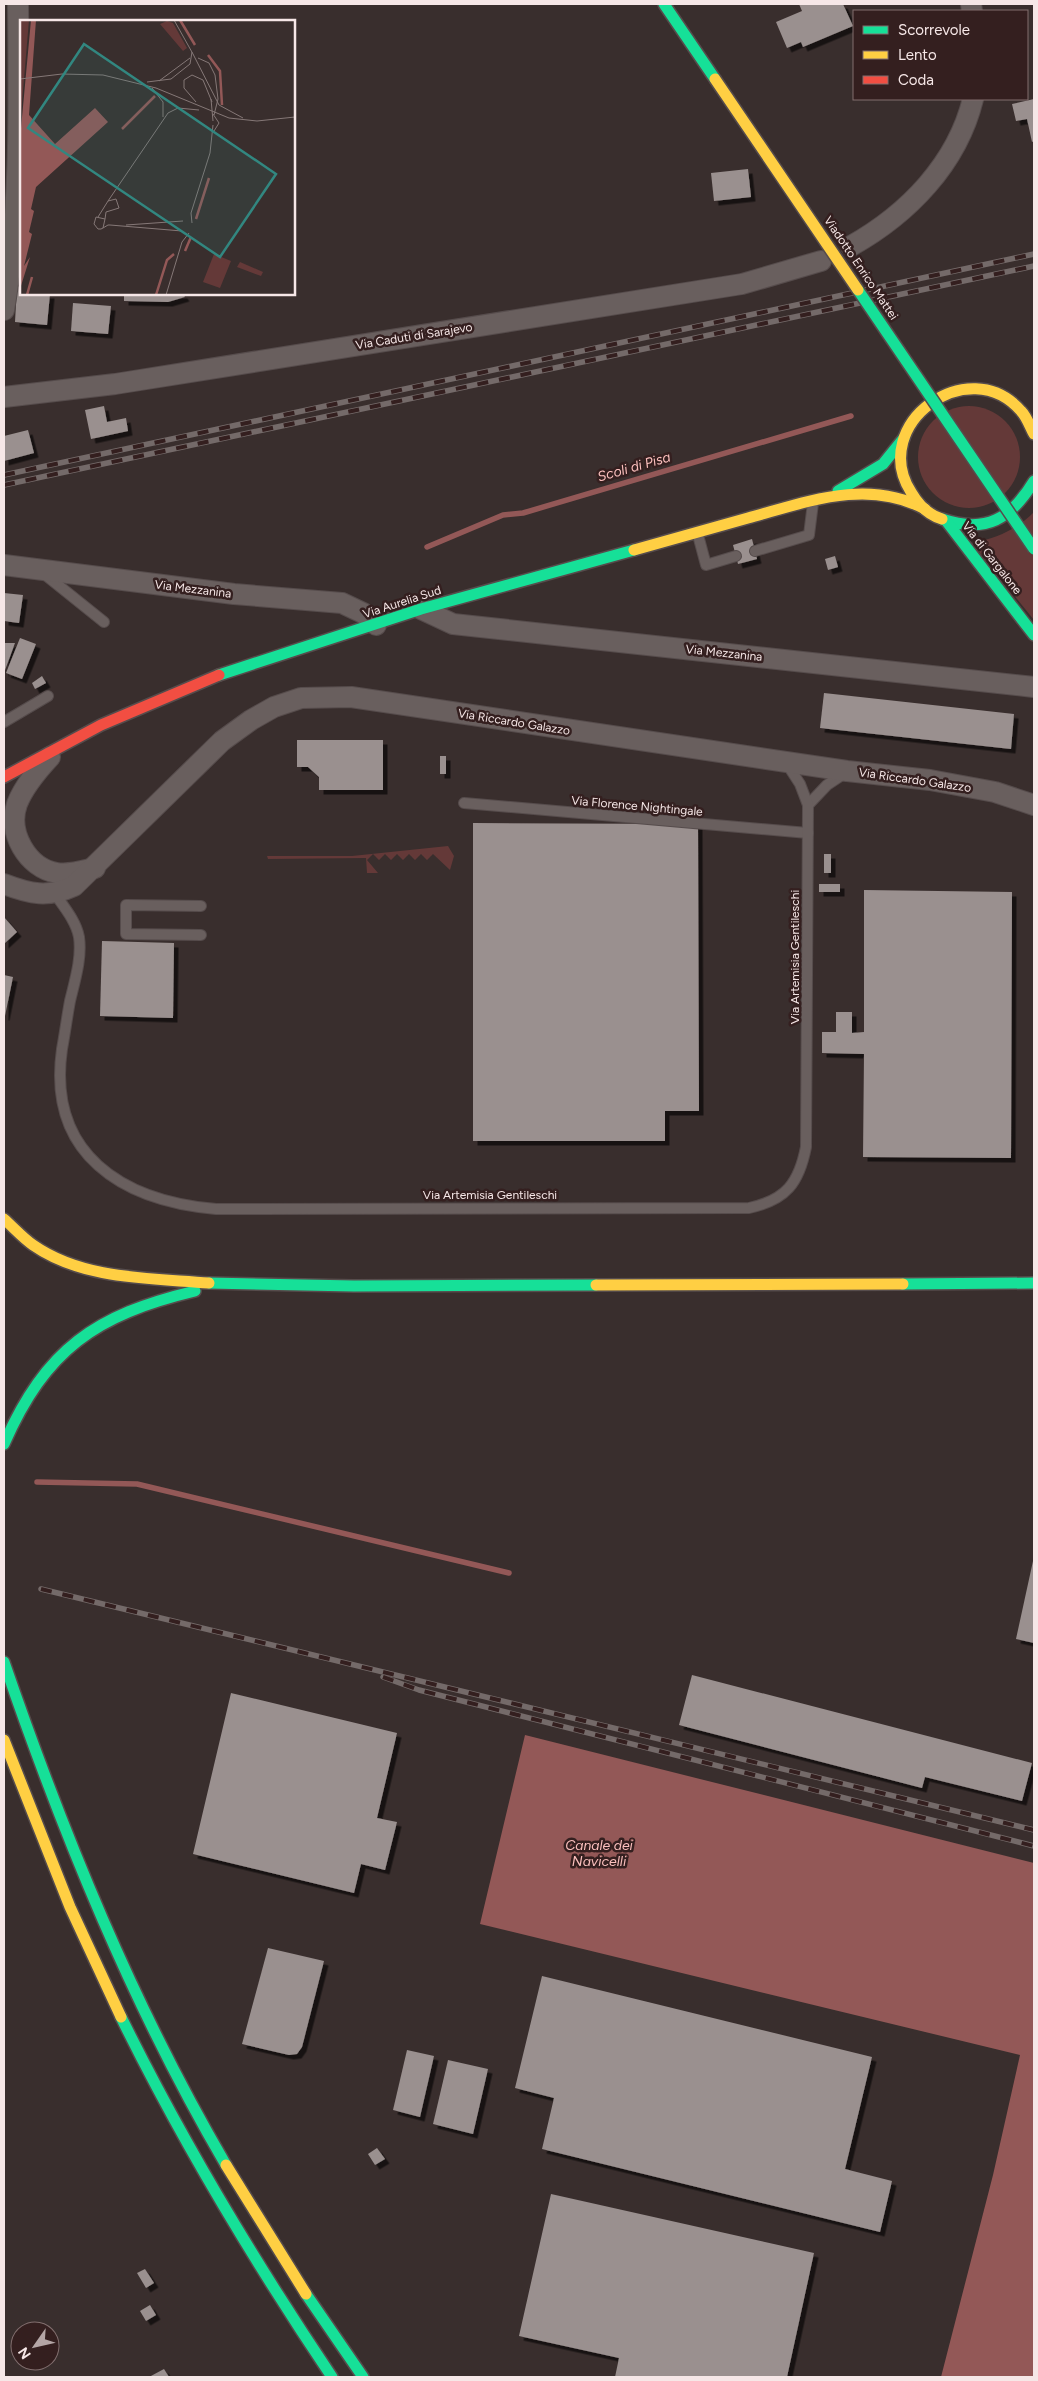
<svg xmlns="http://www.w3.org/2000/svg" width="1038" height="2381" font-family="Figtree,sans-serif">
<defs>
<filter id="shadow"><feDropShadow dx="4.5" dy="4.5" stdDeviation="0" flood-color="#0009"/></filter>
</defs>
<rect width="100%" height="100%" fill="#392e2d"/>
<g fill="#643938">
<circle cx="969" cy="457" r="51"/>
<path d="M 1034,512 L 1034,620 L 972,543 C 997,538 1016,530 1034,512 Z"/>
<polygon points="448,846 454,856 450,870 433,854 427,860 421,854 415,860 409,854 403,860 397,854 391,860 385,854 379,860 373,854 367,860 378,873 367,873 366,858 268,859 267,856 352,856"/>
</g>
<polygon fill="#935857" points="525,1735 1034,1863 1034,2377 941,2377 993,2175 1020,2055 480,1924"/>
<g fill="none" stroke-linecap="round" stroke-linejoin="round">
<g stroke="#935857" stroke-width="5.5">
<polyline points="427,547 503,515 523,513 851,416"/>
<polyline points="37,1482 137,1484 509,1573"/>
</g>
</g>
<g fill="#9a908f" filter="url(#shadow)">
<polygon points="799,4 843,4 853,26 803,47 801,42 787,48 776,22 802,11"/>
<polygon points="1034,99 1034,141 1032,142 1027,119 1016,121 1012,104"/>
<polygon points="748,169 751,197 714,201 711,173"/>
<polygon points="17,286 21,287 21,294 50,294 47,325 15,322"/>
<polygon points="124,294 183,294 185,297 168,302 124,301"/>
<polygon points="73,303 111,306 108,334 71,331"/>
<polygon points="104,406 107,422 126,418 128,431 91,439 85,410"/>
<polygon points="28,430 34,453 4,461 4,436"/>
<polygon points="752,539 757,559 738,564 733,545"/>
<polygon points="835,556 838,567 828,570 825,559"/>
<polygon points="4,593 23,595 19,623 4,621"/>
<polygon points="20,638 36,644 22,679 6,673"/>
<polygon points="4,643 15,643 4,673"/>
<polygon points="42,676 46,683 35,689 32,683"/>
<polygon points="824,693 1014,714 1011,749 820,728"/>
<polygon points="297,740 383,740 383,790 319,790 319,777 308,767 297,767"/>
<rect x="440" y="756" width="6" height="18"/>
<polygon points="473,823 698,824 699,1111 665,1111 665,1141 473,1141"/>
<rect x="824" y="854" width="7" height="19"/>
<rect x="819" y="884" width="21" height="8"/>
<polygon points="864,890 1012,892 1011,1158 863,1157 864,1054 822,1053 822,1032 836,1032 836,1012 852,1012 852,1033 864,1032"/>
<polygon points="4,917 17,932 4,944"/>
<polygon points="102,941 174,943 173,1018 100,1016"/>
<polygon points="4,975 13,977 5,1016 4,1016"/>
<polygon points="1033,1561 1034,1561 1034,1643 1016,1639"/>
<polygon points="692,1675 1032,1763 1022,1801 925,1777 922,1788 679,1725"/>
<polygon points="231,1693 397,1733 377,1818 397,1822 385,1870 361,1864 354,1893 193,1854"/>
<polygon points="268,1948 324,1961 302,2047 297,2054 289,2055 242,2044"/>
<polygon points="542,1976 872,2057 845,2169 892,2181 880,2232 542,2149 554,2098 515,2088"/>
<polygon points="407,2050 434,2056 420,2117 393,2110"/>
<polygon points="448,2060 488,2069 473,2134 433,2124"/>
<polygon points="377,2148 385,2159 375,2165 368,2154"/>
<polygon points="551,2194 814,2253 787,2377 615,2377 619,2358 519,2336"/>
<polygon points="145,2269 154,2283 146,2288 137,2273"/>
<polygon points="150,2305 156,2315 146,2321 140,2311"/>
<polygon points="164,2369 169,2377 149,2377"/>
</g>
<g fill="none" stroke-linecap="round" stroke-linejoin="round">
<defs>
<g id="lane">
<polyline points="698,535 706,565 736,556"/>
<polyline points="755,551 809,535 813,503"/>
<polyline points="43,573 104,622"/>
<polyline points="4,722 48,696"/>
<polyline points="464,803 808,833"/>
<polyline points="808,805 827,785 845,773"/>
<path d="M 55,894 C 64,907 76,921 79,937 C 82,958 75,980 70,1001 C 67,1017 65,1033 62,1049 C 47,1154 122,1201 216,1209 L 749,1208 C 786,1200 799,1183 806,1147 L 808,805 L 800,784 L 787,764"/>
<polyline points="201,906 126,905 126,934 201,935"/>
</g>
<g id="street">
<polyline points="971,4 972,11"/>
<path d="M 851,246 C 908,214 957,164 973,99"/>
<path d="M 4,310 C 21,210 19,105 18,4"/>
<polyline points="4,397 115,384 742,284 821,261"/>
<polyline points="4,565 234,594 342,603 363,613 376,625"/>
<polyline points="421,609 453,624 1034,687"/>
<path d="M 50,757 C 37,771 24,786 17,804 C 7,832 27,868 57,873 C 70,875 82,871 95,868"/>
<path d="M 4,884 C 30,894 48,898 74,886 L 222,741 L 251,720 L 274,707 L 301,698 L 351,697 L 847,771 L 930,780 L 995,792 L 1034,805"/>
</g>
<g id="fast">
<polyline points="664,4 715,79"/>
<polyline points="838,491 883,464 904,438"/>
<path d="M 942,519 C 986,534 1011,519 1034,481"/>
<polyline points="947,522 1034,635"/>
<polyline points="219,675 421,609 634,550"/>
<polyline points="209,1283 354,1286 596,1285"/>
<polyline points="903,1284 1034,1283"/>
<path d="M 4,1444 C 46,1349 95,1315 195,1291"/>
<path d="M 4,1662 C 64,1836 133,2006 226,2165"/>
<path d="M 121,2017 C 183,2143 254,2261 332,2377"/>
<polyline points="306,2294 363,2377"/>
</g>
<g id="slow">
<path d="M 942,519 C 928,515 918,504 911,492 C 868,424 969,351 1021,411 C 1027,417 1030,427 1034,434"/>
<path d="M 634,550 C 672,539 710,529 748,518 C 807,502 867,478 925,509"/>
<path d="M 4,1219 C 13,1227 23,1238 33,1245 C 83,1280 150,1278 209,1283"/>
<polyline points="596,1285 903,1284"/>
<polyline points="4,1740 70,1907 121,2017"/>
<polyline points="226,2165 306,2294"/>
</g>
<polyline id="jam" points="4,777 101,725 219,675"/>
</defs>
<use href="#lane" stroke="#564c4c" stroke-width="12"/>
<use href="#street" stroke="#564c4c" stroke-width="22"/>
<use href="#fast" stroke="#564c4c" stroke-width="14"/>
<use href="#slow" stroke="#564c4c" stroke-width="14"/>
<use href="#jam" stroke="#564c4c" stroke-width="14"/>
<use href="#lane" stroke="#695f5e" stroke-width="10"/>
<use href="#street" stroke="#695f5e" stroke-width="20"/>
<use href="#fast" stroke="#16e098" stroke-width="11"/>
<use href="#slow" stroke="#ffcf43" stroke-width="11"/>
<use href="#jam" stroke="#f24e42" stroke-width="11"/>
<defs>
<g id="rail">
<polyline points="4,475 1034,254"/>
<polyline points="4,485 1034,266"/>
<polyline points="41,1589 1034,1830"/>
<polyline points="383,1677 419,1690 1034,1846"/>
</g>
</defs>
<use href="#rail" stroke="#746a69" stroke-width="5.5"/>
<use href="#rail" stroke="#341f1f" stroke-width="4" stroke-dasharray="11" stroke-linecap="butt"/>
<defs>
<polyline id="fast-bridge" points="858,290 1034,549"/>
<polyline id="slow-bridge" points="715,79 858,290"/>
</defs>
<use href="#fast-bridge" stroke="#564c4c" stroke-width="14" stroke-linecap="butt"/>
<use href="#slow-bridge" stroke="#564c4c" stroke-width="14" stroke-linecap="butt"/>
<use href="#fast-bridge" stroke="#16e098" stroke-width="11"/>
<use href="#slow-bridge" stroke="#ffcf43" stroke-width="11"/>
</g>
<g text-anchor="middle" dominant-baseline="central" stroke-width="5" stroke-linejoin="round" paint-order="stroke">
<g font-size="12" fill="#f6e7e7" stroke="#341f1f">
<text transform="translate(861 268) rotate(56)">Viadotto Enrico Mattei</text>
<text transform="translate(414 336) rotate(-9)">Via Caduti di Sarajevo</text>
<text transform="translate(992 558) rotate(52)">Via di Gargalone</text>
<text transform="translate(193 589) rotate(7)">Via Mezzanina</text>
<text transform="translate(402 602) rotate(-18)">Via Aurelia Sud</text>
<text transform="translate(724 653) rotate(6)">Via Mezzanina</text>
<text transform="translate(514 722) rotate(9)">Via Riccardo Galazzo</text>
<text transform="translate(915 780) rotate(8)">Via Riccardo Galazzo</text>
<text transform="translate(637 806) rotate(5)">Via Florence Nightingale</text>
<text transform="translate(795 957) rotate(-90)">Via Artemisia Gentileschi</text>
<text x="490" y="1195">Via Artemisia Gentileschi</text>
</g>
<g font-size="14" font-style="italic" fill="#fcc0be" stroke="#341f1f">
<text transform="translate(634 467) rotate(-16)">Scoli di Pisa</text>
<text x="599" y="1845">Canale dei<tspan x="599" dy="16">Navicelli</tspan></text>
</g>
</g>
<g transform="translate(20 20)">
<rect width="275" height="275" fill="#392e2d"/>
<path d="M 0,0 L 9,0 L 0,106 ZM 147,1 L 153,3 L 167,28 L 163,31 L 140,4 ZM 194,234 L 211,241 L 200,268 L 183,262 ZM 220,242 L 243,252 L 241,256 L 217,247 Z" fill="#643938"/>
<path d="M 11,0 L 16,0 L 9,95 L 35,124 L 75,88 L 88,102 L 16,167 L 11,189 L 14,191 L 9,212 L 12,214 L 4,246 L 10,237 L 0,269 L 0,119 Z" fill="#935857"/>
<path fill="none" stroke="#935857" stroke-width="2.5" d="M 160,0 L 175,25M 188,35 L 200,51 L 202,85M 102,109 L 135,76M 176,199 L 189,158M 165,231 L 171,217M 7,275 L 12,257M 136,275 L 147,240 L 154,234"/>
<path fill="none" stroke="#857877" stroke-width="1" d="M 154,0 L 173,34M 173,34 L 199,85 L 223,98M 178,38 L 189,43 L 195,55 L 198,79 L 194,95M 0,59 L 42,54 L 83,55 L 136,68 L 209,98 L 237,101 L 275,97M 139,61 L 170,38M 127,62 L 151,59 L 170,44 L 172,32M 132,68 L 143,82 L 143,97M 191,79 L 193,101M 176,82 L 164,68 L 164,60 L 172,55 L 183,60 L 192,82M 193,94 L 199,103 L 194,111M 88,181 L 148,93 L 158,88 L 179,90M 78,197 L 88,181 L 96,179 L 99,188 L 86,192 L 85,199M 172,203 L 171,193 L 190,133 L 193,105M 106,205 L 163,201M 83,208 L 85,199 L 76,197 L 74,204 L 78,209 L 81,209 L 83,208 L 88,205 L 90,205 L 162,211M 146,275 L 162,222 L 169,213"/>
<path fill="#328780" fill-opacity="0.15" stroke="#328780" stroke-width="2.5" d="M 64,24 L 256,154 L 200,237 L 8,108 Z"/>
<rect width="275" height="275" fill="none" stroke="#f6e7e7" stroke-width="2.5"/>
</g>
<rect width="1038" height="2381" fill="none" stroke="#f6e7e7" stroke-width="10"/>
<rect x="853" y="10" width="175" height="90" fill="#341f1f" stroke="#826f6f"/>
<rect x="863" y="26" width="25" height="8" fill="#16e098" stroke="#826f6f"/>
<text x="898" y="35" font-size="15" fill="#f6e7e7">Scorrevole</text>
<rect x="863" y="51" width="25" height="8" fill="#ffcf43" stroke="#826f6f"/>
<text x="898" y="60" font-size="15" fill="#f6e7e7">Lento</text>
<rect x="863" y="76" width="25" height="8" fill="#f24e42" stroke="#826f6f"/>
<text x="898" y="85" font-size="15" fill="#f6e7e7">Coda</text>
<g transform="translate(35 2346) rotate(236)"><circle r="24" fill="#341f1f" stroke="#826f6f"/>
<path d="M0-4L9 19L0 12L-9 19Z" fill="#b4a6a6"/>
<text y="-8" font-size="14" font-weight="bold" text-anchor="middle" fill="#f6e7e7">N</text>
</g>
</svg>
